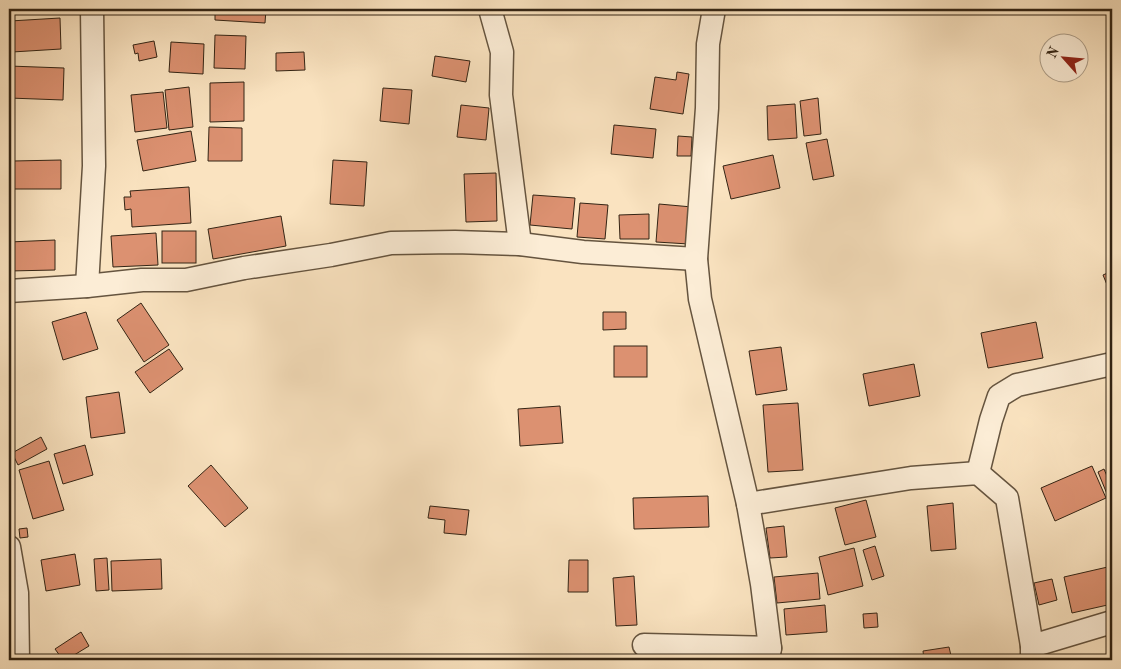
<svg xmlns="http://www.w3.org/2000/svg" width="1121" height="669" font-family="'Old Standard TT',serif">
<rect width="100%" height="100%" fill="#fae3c0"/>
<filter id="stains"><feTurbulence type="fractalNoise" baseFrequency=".004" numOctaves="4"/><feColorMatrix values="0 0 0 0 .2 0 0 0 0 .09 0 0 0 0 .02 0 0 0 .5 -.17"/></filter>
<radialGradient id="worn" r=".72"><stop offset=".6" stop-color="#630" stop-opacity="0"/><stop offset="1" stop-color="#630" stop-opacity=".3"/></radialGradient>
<g fill="#dc9171" stroke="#332414">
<polygon points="9,9 71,9 71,10 9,13"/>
<polygon points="215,9 266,9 265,23 215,20"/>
<polygon points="60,18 61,49 12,52 10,21"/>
<polygon points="215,35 246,36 245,69 214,68"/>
<polygon points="154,41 157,57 139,61 138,53 135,54 133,45"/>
<polygon points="171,42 204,44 203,74 169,72"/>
<polygon points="304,52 305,70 276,71 276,53"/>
<polygon points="435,56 470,61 466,82 432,76"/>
<polygon points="9,66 64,68 63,100 9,98"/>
<polygon points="677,72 689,74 683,114 650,109 655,77 676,80"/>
<polygon points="244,82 244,121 210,122 210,83"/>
<polygon points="189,87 193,127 169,130 165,90"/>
<polygon points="383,88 412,90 409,124 380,121"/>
<polygon points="163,92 167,128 135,132 131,95"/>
<polygon points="818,98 821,134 804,136 800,101"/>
<polygon points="795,104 797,138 768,140 767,106"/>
<polygon points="461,105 489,108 486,140 457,137"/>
<polygon points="614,125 656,129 653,158 611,154"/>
<polygon points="209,127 242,128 242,161 208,161"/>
<polygon points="191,131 196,161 143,171 137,140"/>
<polygon points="678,136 692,137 691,156 677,156"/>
<polygon points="827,139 834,176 813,180 806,143"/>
<polygon points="773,155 780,188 731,199 723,166"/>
<polygon points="61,160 61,189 13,189 13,161"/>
<polygon points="333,160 367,162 364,206 330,204"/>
<polygon points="496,173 497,221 466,222 464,174"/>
<polygon points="189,187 191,223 132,227 131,209 125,210 124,197 131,197 130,191"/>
<polygon points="533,195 575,198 572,229 530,225"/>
<polygon points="580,203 608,205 605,239 577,237"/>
<polygon points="659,204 692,207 689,244 656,242"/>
<polygon points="649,214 649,239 620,239 619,215"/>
<polygon points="281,216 286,246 213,259 208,229"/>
<rect x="162" y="231" width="34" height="32"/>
<polygon points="156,233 158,265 113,267 111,236"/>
<polygon points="55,240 55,270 9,271 9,242"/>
<polygon points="1112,271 1112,297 1103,275"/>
<polygon points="141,303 169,345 144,362 117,320"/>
<polygon points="86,312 98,349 63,360 52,322"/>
<polygon points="603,312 626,312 626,329 603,330"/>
<polygon points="1036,322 1043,358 988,368 981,333"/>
<rect x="614" y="346" width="33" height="31"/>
<polygon points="781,347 787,390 756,395 749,351"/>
<polygon points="169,349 183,369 150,393 135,372"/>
<polygon points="914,364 920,396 869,406 863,374"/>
<polygon points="119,392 125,433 91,438 86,397"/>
<polygon points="798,403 803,470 768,472 763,405"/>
<polygon points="560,406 563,443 520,446 518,409"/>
<polygon points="41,437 47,449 18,465 12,453"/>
<polygon points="85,445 93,475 63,484 54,454"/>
<polygon points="49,461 64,510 33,519 19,470"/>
<polygon points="211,465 248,508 225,527 188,486"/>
<polygon points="1092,466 1106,498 1055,521 1041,488"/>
<polygon points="1112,467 1112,483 1106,470"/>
<polygon points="1104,469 1112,488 1112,492 1107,494 1098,472"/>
<polygon points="708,496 709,527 634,529 633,498"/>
<polygon points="866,500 876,537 845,545 835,508"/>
<polygon points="953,503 956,549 931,551 927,506"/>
<polygon points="430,506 469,510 466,535 444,533 445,520 428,518"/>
<polygon points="784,526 787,557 770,558 766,528"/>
<polygon points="27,528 28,537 20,538 19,529"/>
<polygon points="875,546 884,576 872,580 863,550"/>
<polygon points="854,548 863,586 828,595 819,557"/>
<polygon points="75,554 80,585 46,591 41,560"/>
<polygon points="107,558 109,590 96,591 94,559"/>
<polygon points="161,559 162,589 112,591 111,561"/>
<polygon points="569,560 588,560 588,592 568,592"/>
<polygon points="1112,566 1112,604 1072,613 1064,577"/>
<polygon points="818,573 820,599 777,603 774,577"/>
<polygon points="634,576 637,625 616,626 613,578"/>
<polygon points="1052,579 1057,600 1039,605 1034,583"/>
<polygon points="825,605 827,632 786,635 784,609"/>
<polygon points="877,613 878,627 864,628 863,614"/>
<polygon points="81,632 89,646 66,660 63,660 55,649"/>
<polygon points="949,647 952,660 924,660 923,651"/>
</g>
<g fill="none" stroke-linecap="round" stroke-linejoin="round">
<defs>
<g id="street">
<polyline points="490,9 502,52 501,95 520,244"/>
<polyline points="714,9 708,44 707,108 696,259 700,299 748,504 762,584 770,648 768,660"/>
<polyline points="87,286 94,166 92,9"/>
<polyline points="9,291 87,286 142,280 186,280 244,268 331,255 391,243 455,242 520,244 583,252 696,259"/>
<polyline points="978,473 991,420 999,396 1017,385 1112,364"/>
<polyline points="748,504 911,478 978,473 1007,498 1032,646 1032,660"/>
<polyline points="9,547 17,593 18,660"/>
<polyline points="644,645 770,648"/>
<polyline points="1032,646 1112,622"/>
</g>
</defs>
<use href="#street" stroke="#65543f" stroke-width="25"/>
<use href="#street" stroke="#fcedd6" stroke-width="22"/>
</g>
<rect width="1121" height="669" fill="none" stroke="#fae3c0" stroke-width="30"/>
<rect x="10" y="10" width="1101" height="649" fill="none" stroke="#332414" stroke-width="2.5"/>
<rect x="15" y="15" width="1091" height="639" fill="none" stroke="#332414"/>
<g transform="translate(1064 58) rotate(297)"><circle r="24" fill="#fcedd6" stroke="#ac9d88"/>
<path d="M0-4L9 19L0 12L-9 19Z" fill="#8f2418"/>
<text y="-8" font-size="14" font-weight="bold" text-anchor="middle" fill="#332414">N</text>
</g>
<rect width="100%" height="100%" filter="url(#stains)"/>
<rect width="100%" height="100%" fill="url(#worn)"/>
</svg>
